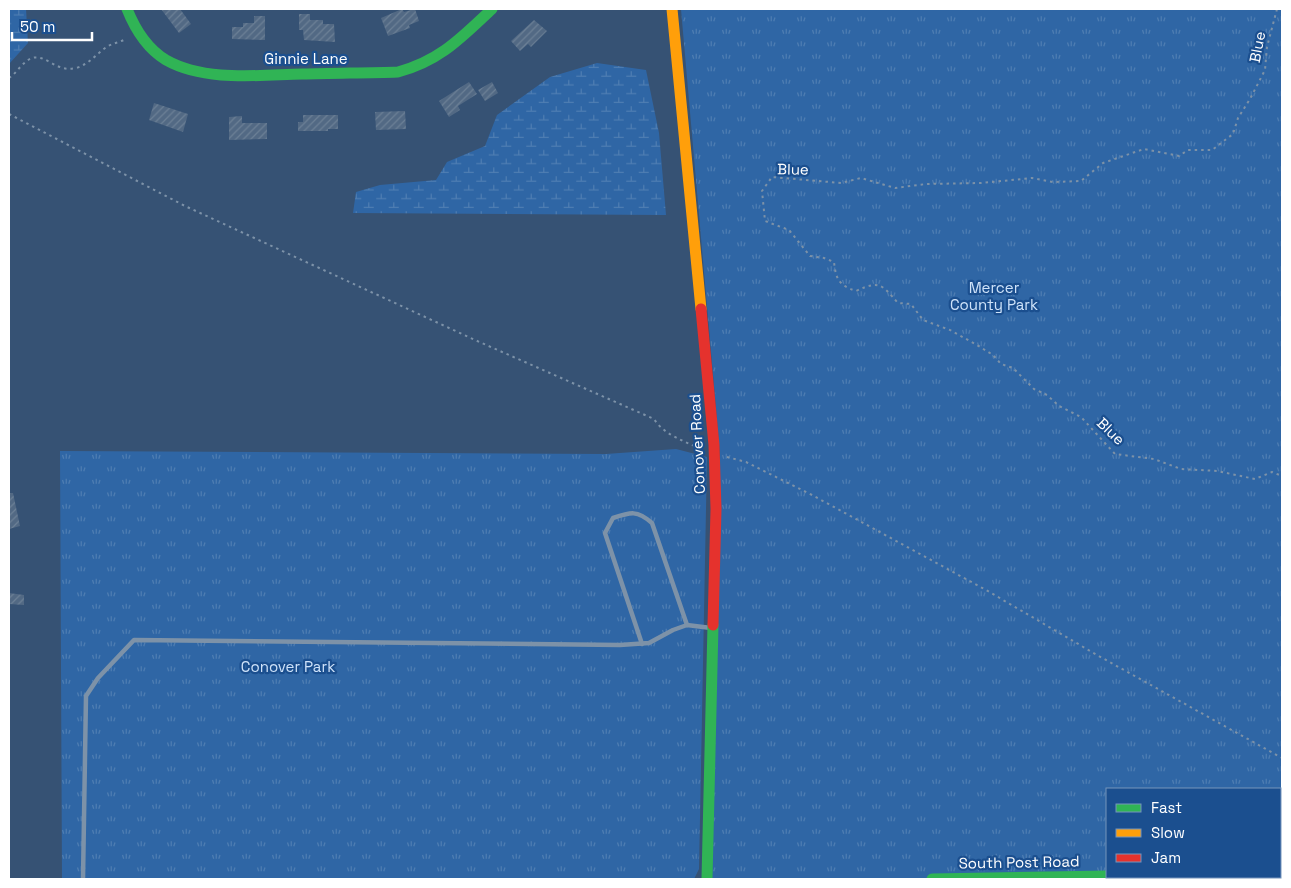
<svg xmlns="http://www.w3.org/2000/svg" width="1291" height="888" font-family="'Space Grotesk',sans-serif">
<defs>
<pattern id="wetland-marsh" width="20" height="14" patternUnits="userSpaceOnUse" patternTransform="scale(1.25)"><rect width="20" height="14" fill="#2f66a5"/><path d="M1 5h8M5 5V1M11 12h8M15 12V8" fill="none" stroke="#4e7db2"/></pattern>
<pattern id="park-tufts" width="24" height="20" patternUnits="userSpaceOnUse" patternTransform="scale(1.25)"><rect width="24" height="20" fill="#2f66a5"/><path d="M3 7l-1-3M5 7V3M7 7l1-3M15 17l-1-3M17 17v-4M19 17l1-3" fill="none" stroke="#4e7db2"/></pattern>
<pattern id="building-hatch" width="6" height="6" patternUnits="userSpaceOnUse" patternTransform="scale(1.25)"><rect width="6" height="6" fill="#526984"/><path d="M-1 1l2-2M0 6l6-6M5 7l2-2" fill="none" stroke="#6c8096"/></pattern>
</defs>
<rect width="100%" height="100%" fill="#365274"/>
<g fill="url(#wetland-marsh)">
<polygon points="9,9 26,9 28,43 9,64"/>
<polygon points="597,63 646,70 659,133 666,215 353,213 356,192 380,185 436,180 447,162 485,146 497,115 550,77"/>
</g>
<g fill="url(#park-tufts)" fill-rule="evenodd">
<path d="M 681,9 L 1282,9 L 1282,879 L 712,879 L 720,454 ZM 1107,789 L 1280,789 L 1280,877 L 1107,877 Z"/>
<polygon points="676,449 707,457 699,869 694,879 62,879 60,451 606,454"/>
</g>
<g fill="url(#building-hatch)">
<polygon points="161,9 180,9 191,24 179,33"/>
<polygon points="402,9 404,12 415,9 419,21 409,25 410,28 388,36 381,18"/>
<polygon points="299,14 310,14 310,20 323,20 323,24 334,24 335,42 304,40 303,30 299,30"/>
<polygon points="254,16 265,16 265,40 232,39 232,27 243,27 243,23 254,23"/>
<polygon points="534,20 547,31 531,47 528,44 520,51 511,41"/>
<polygon points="469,82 477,94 458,106 460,110 449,117 439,101"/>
<polygon points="492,82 498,93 485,101 478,90"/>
<polygon points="154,103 188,114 183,132 149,120"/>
<polygon points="405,111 406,129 376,130 375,112"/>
<polygon points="303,115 338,115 338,129 328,129 328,131 298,131 298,122 303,122"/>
<polygon points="242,116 242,123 267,123 267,139 229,140 229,117"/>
<polygon points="9,493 13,493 20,526 9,529"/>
<polygon points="9,593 24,595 24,605 9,604"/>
</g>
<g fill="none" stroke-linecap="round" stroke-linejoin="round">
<g stroke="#7d92a8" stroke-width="2" stroke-dasharray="2.5 4" stroke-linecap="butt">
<path d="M 1277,9 L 1267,47 L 1265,70 L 1250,99 L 1238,118 L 1233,134 L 1212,150 L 1188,150 L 1179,156 L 1144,149 L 1103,163 L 1081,181 L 1053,182 L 1032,178 L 981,183 L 926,184 L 895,188 L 861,178 L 841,183 L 772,177 L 762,191 L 765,221 L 789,230 L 810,256 L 824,258 L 834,262 C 836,280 839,285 856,291 C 880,280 881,284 898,303 L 911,304 L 923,320 L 950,330 L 977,345 L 993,355 L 1001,364 L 1013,368 L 1034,389 L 1047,395 L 1059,406 L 1081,417 L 1115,454 L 1154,459 L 1181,469 L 1217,471 L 1255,479 L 1272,472 L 1282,476"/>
<path d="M 9,78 C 17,73 22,62 32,58 C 47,54 56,73 76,68 C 90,64 97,53 108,46 C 114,43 120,42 126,39"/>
<path d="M 9,114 L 185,206 L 475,340 L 654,419 C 665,436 685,441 703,450"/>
<polyline points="727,457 746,462 812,495 986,590 1097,655 1282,758"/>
</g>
<g stroke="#7d92a8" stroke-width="4.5">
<path d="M 642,644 L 605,533 L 613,518 C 631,512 637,510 652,523 L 687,625"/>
<polyline points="83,879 86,696 98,678 134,640 620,645 649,643 673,630 687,625 711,628"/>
</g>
<polyline stroke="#7d92a8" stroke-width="9" points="1280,875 1282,875"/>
<g stroke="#30b455" stroke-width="11">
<path d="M 127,9 C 135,29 146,48 166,60 C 205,82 259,75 302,74 C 334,73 366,73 398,72 C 440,61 462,37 492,9"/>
<polyline points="707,879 713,625"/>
<polyline points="932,879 1107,876"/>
</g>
<polyline stroke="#ff9f0a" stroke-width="11" points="672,9 701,309"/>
<polyline stroke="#e5322d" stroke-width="11" points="701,309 714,445 716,509 713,625"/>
</g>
<g text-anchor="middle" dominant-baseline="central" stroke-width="4.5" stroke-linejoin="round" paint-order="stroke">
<g font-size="15" fill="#fff" stroke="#1b4f8f">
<text transform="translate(1257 47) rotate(-79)">Blue</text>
<text x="306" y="58">Ginnie Lane</text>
<text transform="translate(793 169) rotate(1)">Blue</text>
<text transform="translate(1111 431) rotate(44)">Blue</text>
<text transform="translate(697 444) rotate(-93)">Conover Road</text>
<text transform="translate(1019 862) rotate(-1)">South Post Road</text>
</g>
<g font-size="15" fill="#cfe3fa" stroke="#1b4f8f">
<text x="994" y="287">Mercer<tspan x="994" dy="17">County Park</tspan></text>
<text x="288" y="666">Conover Park</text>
</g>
</g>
<rect width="1291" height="888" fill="none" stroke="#ffffff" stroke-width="20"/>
<rect x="1106" y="788" width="175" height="90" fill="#1b4f8f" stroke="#7695bc"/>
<rect x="1116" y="804" width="25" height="8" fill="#30b455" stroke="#7695bc"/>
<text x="1151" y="813" font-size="15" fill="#ffffff">Fast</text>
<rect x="1116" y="829" width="25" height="8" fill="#ff9f0a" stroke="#7695bc"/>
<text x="1151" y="838" font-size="15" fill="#ffffff">Slow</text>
<rect x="1116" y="854" width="25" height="8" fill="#e5322d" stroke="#7695bc"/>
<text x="1151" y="863" font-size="15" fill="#ffffff">Jam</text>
<path d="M12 32v8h80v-8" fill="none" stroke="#ffffff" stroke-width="2.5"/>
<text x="20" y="32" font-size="15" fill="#ffffff" stroke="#1b4f8f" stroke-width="4" paint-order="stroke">50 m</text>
</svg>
